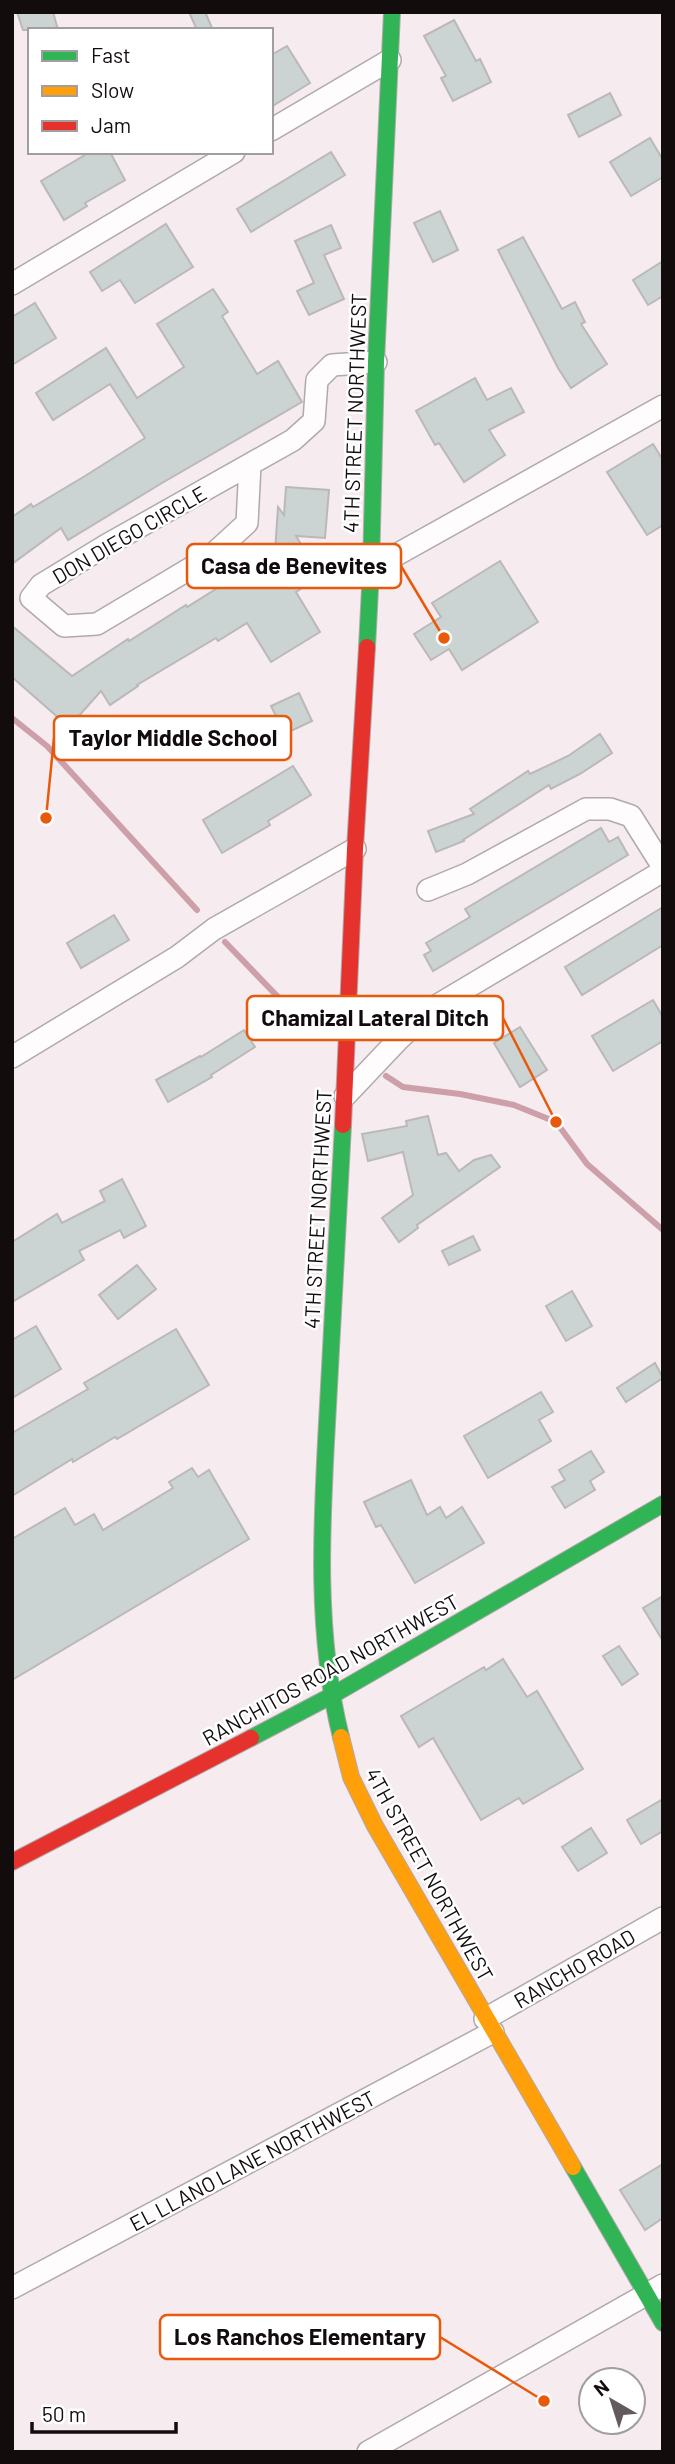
<svg xmlns="http://www.w3.org/2000/svg" width="675" height="2464" font-family="Barlow,sans-serif">
<rect width="100%" height="100%" fill="#f6ebee"/>
<g fill="none" stroke-linecap="round" stroke-linejoin="round">
<g stroke="#cc9fa9" stroke-width="6">
<polyline points="12,718 47,746 197,910"/>
<polyline points="225,942 307,1027"/>
<polyline points="386,1076 403,1087 460,1094 514,1105 556,1122 587,1164 663,1230"/>
</g>
</g>
<g fill="#cbd4d2" stroke="#bab8b9" stroke-width="2">
<polygon points="17,12 53,12 58,30 23,30"/>
<polygon points="189,12 205,12 213,30 197,30"/>
<polygon points="454,20 476,61 480,59 491,82 453,101 441,78 446,76 424,36"/>
<polygon points="287,46 310,83 271,107 271,55"/>
<polygon points="610,93 621,115 579,137 568,115"/>
<polygon points="650,138 663,160 663,177 631,196 610,162"/>
<polygon points="90,152 110,152 125,180 85,203 87,206 64,220 41,181"/>
<polygon points="331,152 345,175 251,232 237,209"/>
<polygon points="440,211 458,250 433,262 414,223"/>
<polygon points="166,224 193,267 135,303 120,280 102,291 90,272"/>
<polygon points="331,225 341,248 324,255 344,299 309,315 297,291 314,283 295,241"/>
<polygon points="523,237 562,309 575,302 585,322 581,324 607,364 571,388 558,368 498,250"/>
<polygon points="663,261 663,296 648,305 633,280"/>
<polygon points="213,289 228,312 222,316 257,374 278,361 302,402 162,483 68,540 61,528 12,564 12,517 31,504 33,507 85,476 145,438 110,384 53,420 36,393 106,348 137,398 184,367 157,324"/>
<polygon points="35,303 56,338 12,365 12,317"/>
<polygon points="475,378 487,400 511,388 524,412 489,430 505,455 464,482 439,443 435,445 416,411"/>
<polygon points="653,444 663,460 663,525 647,535 607,472"/>
<polygon points="286,487 329,490 325,538 296,536 321,577 296,592 320,632 271,662 247,623 218,641 216,638 137,685 138,686 110,705 101,691 69,727 12,677 12,626 72,676 128,639 129,641 186,605 187,607 275,552 278,507 284,515"/>
<polygon points="500,561 538,622 462,670 449,649 431,660 414,634 441,617 432,603"/>
<polygon points="299,693 312,721 274,739 266,723 277,718 271,706"/>
<polygon points="600,734 612,753 580,774 551,789 549,785 463,840 464,841 436,852 428,831 474,814 470,809 528,771 530,774 568,756"/>
<polygon points="293,766 311,795 268,821 270,825 222,853 203,820"/>
<polygon points="601,828 609,842 618,837 628,855 433,971 424,955 431,951 426,943 470,917 465,909"/>
<polygon points="663,907 663,945 582,995 565,967"/>
<polygon points="114,915 129,940 81,968 67,943"/>
<polygon points="653,1000 663,1017 663,1041 613,1071 592,1036"/>
<polygon points="520,1027 547,1070 520,1087 494,1043"/>
<polygon points="244,1030 255,1047 211,1075 212,1077 168,1102 156,1080 200,1056 201,1057"/>
<polygon points="428,1116 438,1155 446,1153 459,1171 474,1160 491,1155 500,1167 417,1225 418,1228 399,1242 382,1218 413,1195 403,1152 368,1161 362,1134 407,1126 406,1121"/>
<polygon points="122,1179 146,1226 124,1238 120,1230 79,1251 84,1260 12,1302 12,1242 57,1214 62,1223 105,1201 100,1191"/>
<polygon points="473,1236 480,1250 449,1265 442,1251"/>
<polygon points="137,1265 156,1289 118,1319 99,1295"/>
<polygon points="572,1291 592,1326 566,1341 546,1306"/>
<polygon points="36,1326 61,1369 12,1398 12,1340"/>
<polygon points="176,1329 209,1385 117,1439 115,1437 73,1462 72,1459 12,1496 12,1433 88,1389 84,1383"/>
<polygon points="655,1363 663,1378 626,1402 617,1388"/>
<polygon points="541,1392 553,1412 539,1420 551,1441 488,1478 464,1436"/>
<polygon points="591,1451 604,1472 590,1481 595,1490 565,1508 552,1487 565,1480 559,1470"/>
<polygon points="192,1468 198,1477 209,1470 249,1539 12,1680 12,1539 65,1508 75,1525 94,1514 103,1530 173,1488 169,1482"/>
<polygon points="411,1480 427,1515 440,1507 446,1518 462,1507 484,1543 415,1583 381,1525 376,1527 364,1502"/>
<polygon points="663,1596 663,1641 643,1608"/>
<polygon points="619,1646 638,1674 622,1685 603,1656"/>
<polygon points="503,1659 527,1697 537,1691 583,1769 523,1804 519,1798 481,1820 433,1738 419,1747 401,1716 484,1667 486,1670"/>
<polygon points="663,1799 663,1831 641,1844 627,1820"/>
<polygon points="591,1828 607,1853 578,1871 562,1847"/>
<polygon points="663,2164 663,2218 645,2230 620,2190"/>
</g>
<g fill="none" stroke-linecap="round" stroke-linejoin="round">
<defs>
<g id="street">
<polyline points="271,130 390,60"/>
<polyline points="12,284 234,152"/>
<polyline points="250,465 247,523 211,556 97,624 64,626 31,598 41,585 105,546 293,440 314,421 317,380 332,365 376,362"/>
<polyline points="371,569 663,406"/>
<polyline points="428,890 467,874 586,809 610,809 631,816 663,867"/>
<polyline points="12,1057 177,957 214,929 355,849"/>
<polyline points="345,1096 399,1039 431,1009 663,871"/>
<polyline points="485,2019 663,1918"/>
<polyline points="12,2288 493,2032"/>
<polyline points="368,2452 663,2285"/>
</g>
<g id="fast">
<polyline points="367,647 371,569 376,362 392,12"/>
<path d="M 341,1737 C 314,1629 322,1516 328,1405 C 333,1312 338,1218 343,1125"/>
<polyline points="251,1738 331,1696 663,1504"/>
<polyline points="573,2167 663,2323"/>
</g>
<polyline id="slow" points="341,1737 351,1777 375,1826 573,2167"/>
<g id="jam">
<polyline points="343,1125 355,849 367,647"/>
<polyline points="12,1862 251,1738"/>
</g>
</defs>
<use href="#street" stroke="#b1a9ab" stroke-width="24"/>
<use href="#fast" stroke="#b1a9ab" stroke-width="18"/>
<use href="#slow" stroke="#b1a9ab" stroke-width="18"/>
<use href="#jam" stroke="#b1a9ab" stroke-width="18"/>
<use href="#street" stroke="#fefcfc" stroke-width="21"/>
<use href="#fast" stroke="#30b455" stroke-width="16"/>
<use href="#slow" stroke="#ff9f0a" stroke-width="16"/>
<use href="#jam" stroke="#e5322d" stroke-width="16"/>
</g>
<g text-anchor="middle" dominant-baseline="central" stroke-width="5" stroke-linejoin="round" paint-order="stroke">
<g font-size="21" fill="#120c0d" stroke="#fff">
<text transform="translate(354 413) rotate(-88)">4TH STREET NORTHWEST</text>
<text transform="translate(129 534) rotate(-30)">DON DIEGO CIRCLE</text>
<text transform="translate(317 1209) rotate(-87)">4TH STREET NORTHWEST</text>
<text transform="translate(330 1669) rotate(-29)">RANCHITOS ROAD NORTHWEST</text>
<text transform="translate(430 1874) rotate(61)">4TH STREET NORTHWEST</text>
<text transform="translate(574 1968) rotate(-30)">RANCHO ROAD</text>
<text transform="translate(252 2160) rotate(-28)">EL LLANO LANE NORTHWEST</text>
</g>
</g>
<path fill="none" stroke="#e8590c" stroke-width="2.5" d="M444 638L401 566M46 818L54 738M556 1122L503 1018M544 2401L440 2337"/>
<g fill="#e8590c" stroke="#fff" stroke-width="2.5">
<circle cx="444" cy="638" r="7"/>
<circle cx="46" cy="818" r="7"/>
<circle cx="556" cy="1122" r="7"/>
<circle cx="544" cy="2401" r="7"/>
</g>
<g fill="#fff" stroke="#e8590c" stroke-width="2.5">
<rect x="187" y="544" width="214" height="44" rx="7"/>
<rect x="54" y="716" width="237" height="44" rx="7"/>
<rect x="247" y="996" width="256" height="44" rx="7"/>
<rect x="160" y="2315" width="280" height="44" rx="7"/>
</g>
<g font-size="23" text-anchor="middle" font-weight="bold" fill="#120c0d">
<text x="294" y="574">Casa de Benevites</text>
<text x="173" y="746">Taylor Middle School</text>
<text x="375" y="1026">Chamizal Lateral Ditch</text>
<text x="300" y="2345">Los Ranchos Elementary</text>
</g>
<rect width="675" height="2464" fill="none" stroke="#120c0d" stroke-width="28"/>
<rect x="28" y="28" width="245" height="126" fill="#ffffff" stroke="#a09e9e" stroke-width="2"/>
<rect x="42" y="51" width="35" height="10" fill="#30b455" stroke="#a09e9e" stroke-width="2"/>
<text x="91" y="63" font-size="21" fill="#120c0d">Fast</text>
<rect x="42" y="86" width="35" height="10" fill="#ff9f0a" stroke="#a09e9e" stroke-width="2"/>
<text x="91" y="98" font-size="21" fill="#120c0d">Slow</text>
<rect x="42" y="121" width="35" height="10" fill="#e5322d" stroke="#a09e9e" stroke-width="2"/>
<text x="91" y="133" font-size="21" fill="#120c0d">Jam</text>
<g transform="translate(612 2401) rotate(321)"><circle r="33" fill="#ffffff" stroke="#a09e9e" stroke-width="2"/>
<path d="M0-5L12 26L0 18L-12 26Z" fill="#625a5c"/>
<text y="-10" font-size="19" font-weight="bold" text-anchor="middle" fill="#120c0d">N</text>
</g>
<path d="M32 2422v10h144v-10" fill="none" stroke="#120c0d" stroke-width="3.5"/>
<text x="42" y="2422" font-size="21" fill="#120c0d" stroke="#ffffff" stroke-width="5" paint-order="stroke">50 m</text>
</svg>
